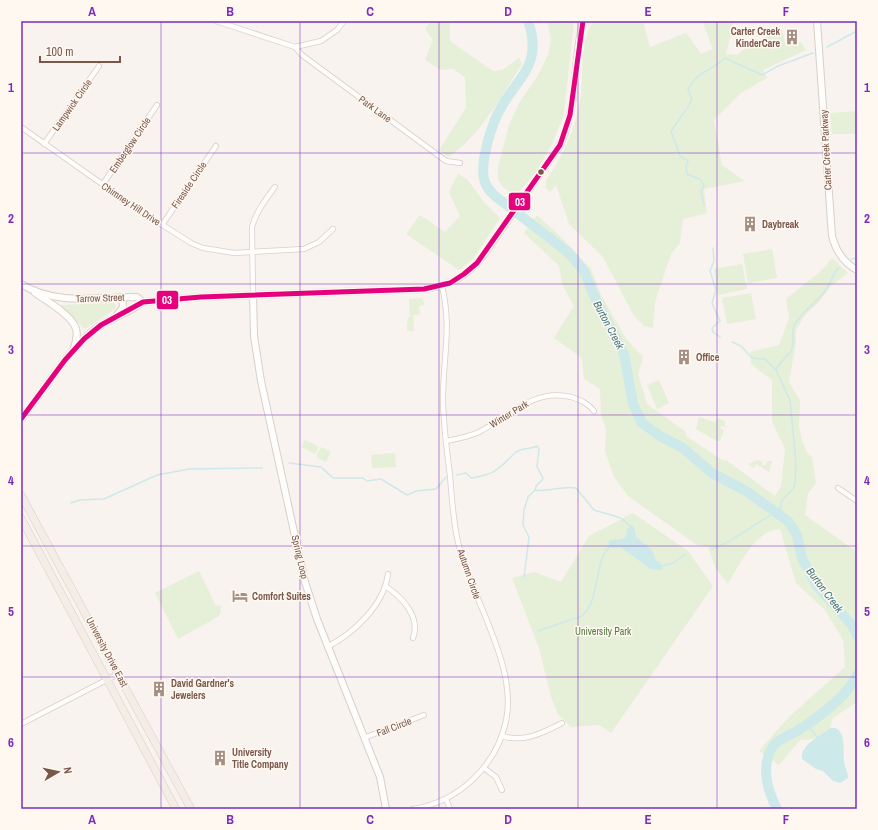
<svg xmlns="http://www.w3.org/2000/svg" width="878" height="830" font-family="'Archivo Narrow',sans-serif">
<rect width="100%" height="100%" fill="#f8f3ee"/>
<g fill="#e6efd8">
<path d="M 431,21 L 450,22 L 450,41 L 493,71 L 502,70 L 519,58 L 522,64 C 501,96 481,136 448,157 L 439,150 L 466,108 L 465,77 L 453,69 L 441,70 L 425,60 L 433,40 L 425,29 Z"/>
<polygon points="547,21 574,21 564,114 553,142 536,172 515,196 502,186 498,180 498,167 509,125 519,103 537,77 548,55 551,39"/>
<path d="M 594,21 L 643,21 L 650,47 L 686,33 L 701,54 L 713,49 L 704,26 L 705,21 L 734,21 L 726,54 L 737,55 L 747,47 L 782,30 L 786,46 L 801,42 L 806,50 L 763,70 L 767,78 L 741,93 L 714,120 L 722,165 L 744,181 L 704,189 L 707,213 L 683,219 L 680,243 L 671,254 L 655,302 L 653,328 L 644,326 L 634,316 L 603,257 L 569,224 L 556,185 L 550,192 L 545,187 L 547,184 L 545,182 C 562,158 575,130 580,101 C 584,79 579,37 594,21 Z"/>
<polygon points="857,111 857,134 832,134 830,113"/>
<polygon points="458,174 467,179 483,201 500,218 473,259 459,270 406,234 420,215 445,232 460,216 449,192"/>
<path d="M 537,215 L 561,237 L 591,269 L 601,295 L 627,340 L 643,357 L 638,374 L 647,404 L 686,432 L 686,436 L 724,461 L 726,460 L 775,496 L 781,486 L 785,449 L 772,421 L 772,380 L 751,364 L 750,352 L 779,345 L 789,318 L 786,299 L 822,270 L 832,258 L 848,273 L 831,286 L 818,303 L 806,314 L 796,330 L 796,342 L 789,382 L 800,401 L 799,427 L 802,441 L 807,452 L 812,457 L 816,484 L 808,493 L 805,515 L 857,552 L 857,702 L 833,718 L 830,728 L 826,732 L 813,739 L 800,740 L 779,765 L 759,751 L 790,716 L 845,667 L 843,640 L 825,610 L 796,583 L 780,529 C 756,529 738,567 728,584 L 716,569 L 708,547 L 697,545 L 628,496 L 614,477 L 605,451 L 606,428 L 601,415 L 600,389 L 584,379 L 582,358 L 554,338 L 574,306 L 562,284 L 559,266 L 524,233 Z"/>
<polygon points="772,249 777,278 748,283 743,254"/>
<polygon points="742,264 747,289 718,295 714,269"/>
<polygon points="751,293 756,319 727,324 722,298"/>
<polygon points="423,298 424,305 419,306 420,314 413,315 414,331 407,331 408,317 410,317 409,299"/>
<polygon points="113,303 116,305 115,309 85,329 60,305"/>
<polygon points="659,380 669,403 657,409 647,385"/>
<polygon points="699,417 715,422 718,418 725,421 725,427 721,426 720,428 724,430 720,441 717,441 696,429"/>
<polygon points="305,440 319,447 315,454 301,447"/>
<polygon points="321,447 331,452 326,462 316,457"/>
<polygon points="395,453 396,467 372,468 371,455"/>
<polygon points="758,460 762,461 762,465 766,465 767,461 772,461 768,477 769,472 756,464 754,468 748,464"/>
<polygon points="633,513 688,551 713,586 611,733 599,725 571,727 558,714 551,697 539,648 512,578 534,572 561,582 589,536"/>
<polygon points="199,571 216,606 221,605 221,612 218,617 178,639 155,593"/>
</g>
<g fill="#cee9ea">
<polygon points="631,525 634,527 636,537 652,550 656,561 660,562 663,569 661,570 651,569 620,547 613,548 608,544 610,540 622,539 626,537 627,529"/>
<path d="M 830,728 C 847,725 843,752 844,762 C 845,767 848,772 848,778 L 840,783 L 833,781 L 823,771 L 816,769 L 802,759 C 800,744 821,736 830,728 Z"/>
</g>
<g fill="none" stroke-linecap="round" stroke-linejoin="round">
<g stroke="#cee9ea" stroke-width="1.5">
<polyline points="827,47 857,31"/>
<path d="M 704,205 L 701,191 L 704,186 L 701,180 L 687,174 L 686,167 L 688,161 L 680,156 L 671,131 L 688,107 L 692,99 L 688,90 C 695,73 712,70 725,58 L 762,75 L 778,66 L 813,53"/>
<polyline points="713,248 714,261 710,271 716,290 712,303 720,321 712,328 713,332 720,337"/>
<polyline points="851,259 857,258"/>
<polyline points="732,342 741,346 752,358 765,359 776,370"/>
<polyline points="289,463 321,467 333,478 363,478 367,481 381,479 407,495 416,491 436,489 446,477"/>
<path d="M 457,475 L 466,473 L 471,478 C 497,474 498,469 516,452 C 521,448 531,449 537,446 L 539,449 L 537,467 L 543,478 L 542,480 L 536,486 L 535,490 L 528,497 L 524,510 L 523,525 L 529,537 L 524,578"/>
<path d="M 535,490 C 546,493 562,485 576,488 L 594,510 L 621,518 L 631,527"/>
<polyline points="71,503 80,500 104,499 157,475 189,469 262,468"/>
<path d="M 779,514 L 782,500 L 793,489 L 795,483 L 796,463 L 790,400 L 776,370 C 780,360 786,359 791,351 C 795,343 791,334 794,326 C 801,311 818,303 827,288 C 831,281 833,274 839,267"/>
<path d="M 712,549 C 736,541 754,523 777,512"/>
<polyline points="662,566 673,563 686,554"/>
<path d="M 538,631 L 582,616 C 602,599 592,559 612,545"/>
<polyline points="807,724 817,737"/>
</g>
<g stroke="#cee9ea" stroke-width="10">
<path d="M 528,21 C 532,32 534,41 532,54 C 529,73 511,89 502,106 C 492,122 480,161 484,179 C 485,186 490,191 495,196 L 569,253 L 584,271 L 596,300 L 624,354 L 633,404 L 642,423 L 660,436 L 683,448 L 712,473 L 746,491 L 788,521 L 797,535 L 802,558 L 811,575 L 817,586 L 852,625 L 857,635"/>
<path d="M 777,809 C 767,790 760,764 774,745 C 779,739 791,735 797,731 C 819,717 846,698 857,675"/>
</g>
<defs>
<g id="street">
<polyline points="216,21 295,47 321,41 337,30 344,21"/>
<polyline points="295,47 302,55 446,161 460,163"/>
<polyline points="21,127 139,210 191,243 203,248 234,253 304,249 319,242 333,229"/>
<polyline points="44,144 99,66"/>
<polyline points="103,184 157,105"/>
<polyline points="162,225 216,146"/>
<path d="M 253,295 L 252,227 C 256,212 266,199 275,187"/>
<path d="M 446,441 C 457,439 468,437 479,432 C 508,417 534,388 571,397 C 580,400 588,403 594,411"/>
<polyline points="838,488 857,501"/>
<path d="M 385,586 C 402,597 421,617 413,638"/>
<path d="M 327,647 C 354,633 384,605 388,574"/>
<polyline points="21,724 118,674"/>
<path d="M 502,736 C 523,743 543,733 562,723"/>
<polyline points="364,738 424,715"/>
<polyline points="484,768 496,777 502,790"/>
<polyline points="446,799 450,809"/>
<path d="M 413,809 C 458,802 496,767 506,721 C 518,665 471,598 458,542 C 453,521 452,498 450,476 C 447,450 443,424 443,398 C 443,358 452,327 442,286"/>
</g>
<g id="secondary">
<path d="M 817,21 L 832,236 C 836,251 844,263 857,270"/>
<path d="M 21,284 C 56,306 98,297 137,297 L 143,302 L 201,297 L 424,289 C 450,286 467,276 483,256 L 560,145 C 578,105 573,63 583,21"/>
<path d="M 35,293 C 46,300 73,316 76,329 C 78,335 76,341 74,348"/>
<polyline points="253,295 254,336 261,381 305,582 317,619 380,777 386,809"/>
<polyline points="117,315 123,307 122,297"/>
<path d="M 21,419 C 45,389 65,353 95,329 C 110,317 129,314 143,302"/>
</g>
<g id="primary">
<polyline points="21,495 191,809"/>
<polyline points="21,518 176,809"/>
</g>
</defs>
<use href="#street" stroke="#d8cfca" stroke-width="6"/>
<use href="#secondary" stroke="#d8cfc9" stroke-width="8"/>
<use href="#primary" stroke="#dad0ca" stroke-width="8"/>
<use href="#street" stroke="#fefdfc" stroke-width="4.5"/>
<use href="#secondary" stroke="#fefdfc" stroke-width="6"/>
<use href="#primary" stroke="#f3ede6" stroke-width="7"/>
<defs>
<polyline id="bus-1" points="21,419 65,360 84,339 101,325 143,302 201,297 424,289 450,283 464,274 477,263 560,145 570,115 583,21"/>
</defs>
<use href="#bus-1" stroke="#fff8f0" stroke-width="8"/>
<use href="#bus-1" stroke="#e5007d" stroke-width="5"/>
</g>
<path fill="none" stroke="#7b2cbf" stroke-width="1" stroke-opacity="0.55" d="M 161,21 L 161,809M 300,21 L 300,809M 439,21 L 439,809M 578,21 L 578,809M 717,21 L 717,809M 21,153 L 857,153M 21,284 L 857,284M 21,415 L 857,415M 21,546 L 857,546M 21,677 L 857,677"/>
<defs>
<symbol id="building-bare" viewBox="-9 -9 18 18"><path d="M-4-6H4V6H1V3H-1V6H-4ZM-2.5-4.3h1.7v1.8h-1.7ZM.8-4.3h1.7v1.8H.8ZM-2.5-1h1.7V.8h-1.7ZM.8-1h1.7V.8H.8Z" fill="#a58e84" stroke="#fff8f0" stroke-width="2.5" paint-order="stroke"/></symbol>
<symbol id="hotel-bare" viewBox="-9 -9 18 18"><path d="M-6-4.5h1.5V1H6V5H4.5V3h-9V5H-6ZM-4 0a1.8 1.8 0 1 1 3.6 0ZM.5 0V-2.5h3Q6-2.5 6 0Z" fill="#a58e84" stroke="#fff8f0" stroke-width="2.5" paint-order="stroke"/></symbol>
</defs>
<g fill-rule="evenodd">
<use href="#building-bare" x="781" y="26" width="22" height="22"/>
<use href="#building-bare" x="739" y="213" width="22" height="22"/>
<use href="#building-bare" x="673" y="346" width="22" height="22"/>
<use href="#hotel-bare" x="229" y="585" width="22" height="22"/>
<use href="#building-bare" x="148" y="678" width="22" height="22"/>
<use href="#building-bare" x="209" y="747" width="22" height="22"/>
</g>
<circle fill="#79574b" stroke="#fff8f0" stroke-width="1.5" cx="541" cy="172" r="3.5"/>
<g text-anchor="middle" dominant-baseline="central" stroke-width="3" stroke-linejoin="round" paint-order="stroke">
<g font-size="10" font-weight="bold" fill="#79574b" stroke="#fff8f0" text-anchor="start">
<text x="780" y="31" text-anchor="end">Carter Creek<tspan x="780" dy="12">KinderCare</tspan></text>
<text x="762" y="224">Daybreak</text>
<text x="696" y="357">Office</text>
<text x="252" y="596">Comfort Suites</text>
<text x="171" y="683">David Gardner's<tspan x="171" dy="12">Jewelers</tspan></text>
<text x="232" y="752">University<tspan x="232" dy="12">Title Company</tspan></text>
</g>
<g font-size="10" fill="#79574b" stroke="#fff8f0">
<text transform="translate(72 105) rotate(-55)">Lampwick Circle</text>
<text transform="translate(375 109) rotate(36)">Park Lane</text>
<text transform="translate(130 145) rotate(-56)">Emberglow Circle</text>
<text transform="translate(826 150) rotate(-93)">Carter Creek Parkway</text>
<text transform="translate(189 185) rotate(-56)">Fireside Circle</text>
<text transform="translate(131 204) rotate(34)">Chimney Hill Drive</text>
<text transform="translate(100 298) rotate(-2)">Tarrow Street</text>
<text transform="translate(509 414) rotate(-31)">Winter Park</text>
<text transform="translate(300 557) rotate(77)">Spring Loop</text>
<text transform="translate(469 574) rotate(71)">Autumn Circle</text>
<text transform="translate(107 652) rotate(62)">University Drive East</text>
<text transform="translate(394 727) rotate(-21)">Fall Circle</text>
</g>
<g font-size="10" fill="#557940" stroke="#fff8f0">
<text x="603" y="631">University Park</text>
</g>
<g font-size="11" font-style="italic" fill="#3e787e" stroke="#fff8f0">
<text transform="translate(609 325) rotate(62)">Burton Creek</text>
<text transform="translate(825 590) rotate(53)">Burton Creek</text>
</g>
</g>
<g stroke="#fff8f0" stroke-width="1.5">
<rect x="508" y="192" width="23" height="19" rx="4" fill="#e5007d"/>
<rect x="156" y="290" width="23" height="20" rx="4" fill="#e5007d"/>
</g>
<g font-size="11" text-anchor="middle" font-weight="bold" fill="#fff">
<text x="520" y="206">03</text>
<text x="167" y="304">03</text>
</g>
<rect width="878" height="830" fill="none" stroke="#fff8f0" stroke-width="44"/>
<g transform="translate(58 772) rotate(81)" stroke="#fff8f0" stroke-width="3" paint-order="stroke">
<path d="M0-3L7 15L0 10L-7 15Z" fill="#79574b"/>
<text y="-6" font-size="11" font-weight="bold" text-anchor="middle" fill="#79574b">N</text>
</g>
<path d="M40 56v6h80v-6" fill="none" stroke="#79574b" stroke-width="2"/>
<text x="46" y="56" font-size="12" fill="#79574b" stroke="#fff8f0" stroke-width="3" paint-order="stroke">100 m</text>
<rect x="22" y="22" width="834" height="786" fill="none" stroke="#7b2cbf" stroke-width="1.5"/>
<g font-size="13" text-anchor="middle" font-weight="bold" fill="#7b2cbf">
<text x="92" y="16">A</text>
<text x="230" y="16">B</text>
<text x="370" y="16">C</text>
<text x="508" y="16">D</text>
<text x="648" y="16">E</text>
<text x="786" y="16">F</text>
<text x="11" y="92">1</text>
<text x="867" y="92">1</text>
<text x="11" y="223">2</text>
<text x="867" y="223">2</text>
<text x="11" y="354">3</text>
<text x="867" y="354">3</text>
<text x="11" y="485">4</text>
<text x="867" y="485">4</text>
<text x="11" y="616">5</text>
<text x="867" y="616">5</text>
<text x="11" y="747">6</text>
<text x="867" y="747">6</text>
<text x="92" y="824">A</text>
<text x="230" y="824">B</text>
<text x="370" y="824">C</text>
<text x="508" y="824">D</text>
<text x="648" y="824">E</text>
<text x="786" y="824">F</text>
</g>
</svg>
